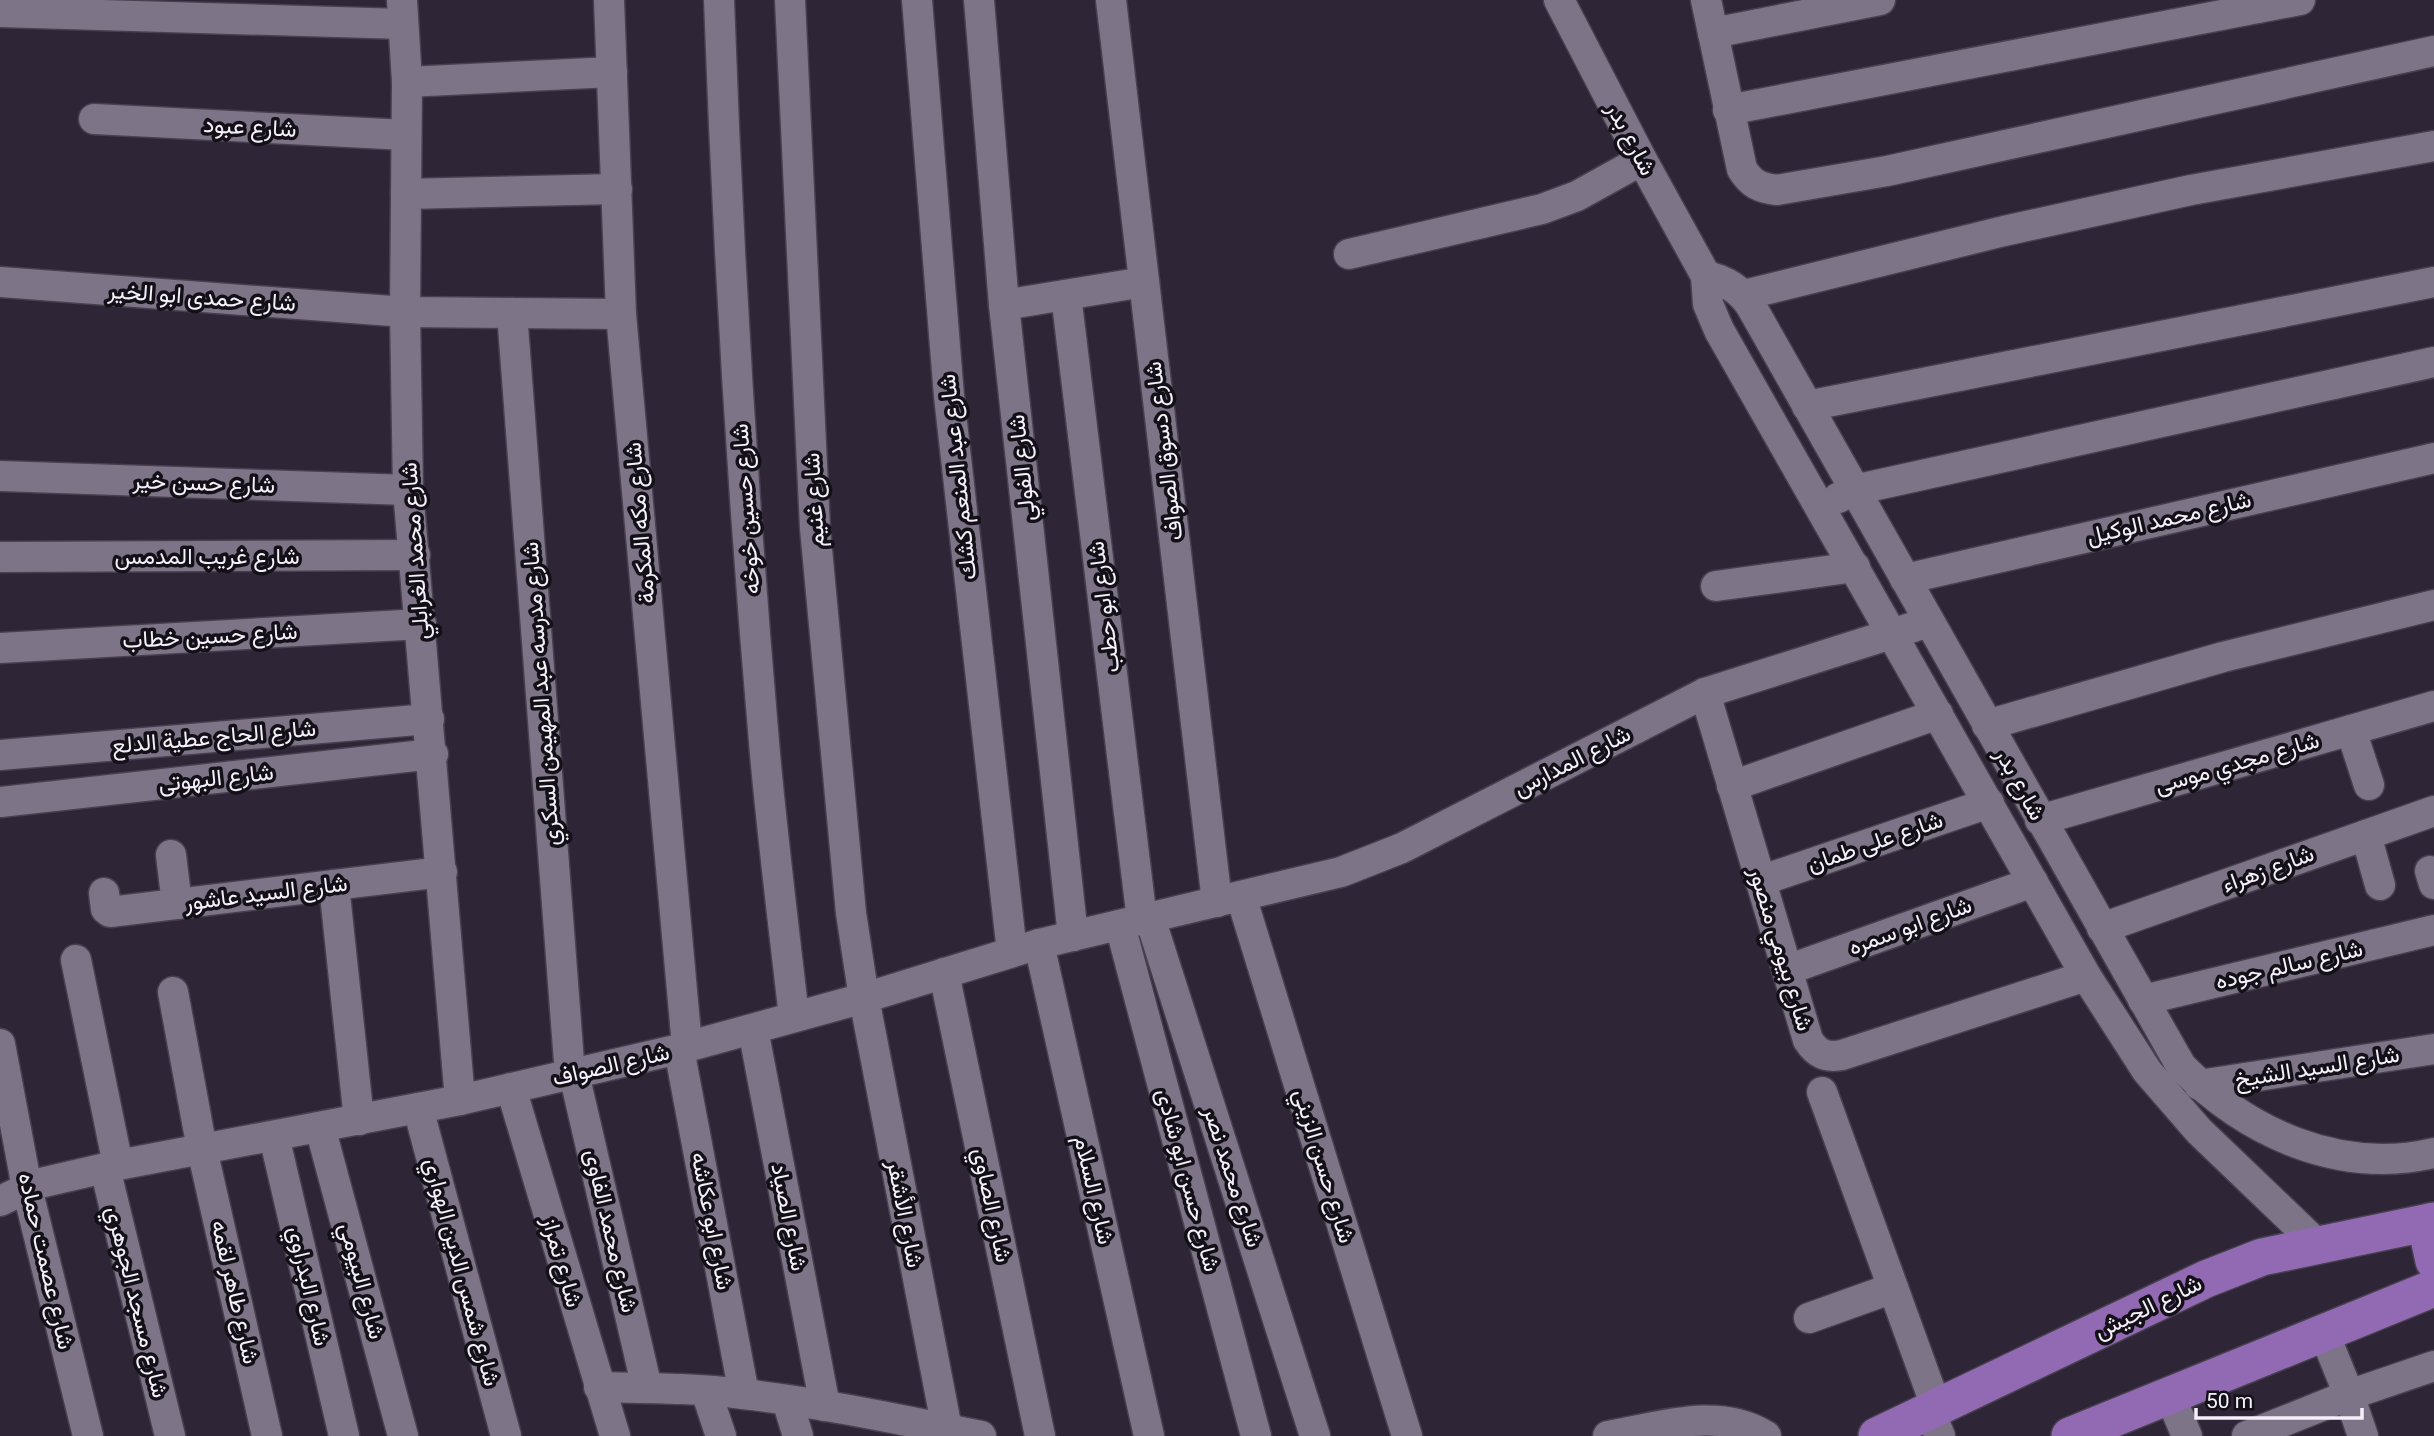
<svg xmlns="http://www.w3.org/2000/svg" width="2434" height="1436" font-family="Roboto,Vazirmatn,sans-serif">
<rect width="100%" height="100%" fill="#2e2536"/>
<g fill="none" stroke-linecap="round" stroke-linejoin="round">
<defs>
<g id="minor">
<polyline points="402,0 407,82 405,312 408,490 460,1100"/>
<polyline points="609,0 621,314 687,1046"/>
<path d="M 719,0 C 728,252 743,503 765,754 C 773,842 784,929 794,1017"/>
<polyline points="790,0 815,528 851,913 864,998 947,1429"/>
<polyline points="917,0 949,396 1012,952"/>
<polyline points="979,0 1004,305 1073,936"/>
<polyline points="1111,0 1217,902"/>
<polyline points="1559,0 1642,160 1706,276 1708,304 1719,330 2086,976 2147,1071 2199,1131 2317,1244"/>
<path d="M 1706,0 L 1742,169 C 1751,184 1760,188 1777,190 L 1887,171 L 2434,51"/>
<polyline points="0,12 403,24"/>
<polyline points="1713,33 1880,0"/>
<polyline points="407,82 612,72"/>
<polyline points="1728,110 2300,0"/>
<polyline points="94,119 406,135"/>
<polyline points="406,194 617,189"/>
<polyline points="1349,254 1542,209 1577,196 1642,160"/>
<path d="M 1706,276 C 1725,280 1740,289 1751,306 L 2181,1066 C 2247,1133 2339,1175 2434,1153"/>
<polyline points="0,282 405,312 621,314"/>
<polyline points="1066,295 1142,920"/>
<polyline points="1744,295 2004,231 2191,190 2434,146"/>
<polyline points="1004,305 1144,282"/>
<polyline points="512,313 570,1075"/>
<polyline points="1807,406 2434,282"/>
<polyline points="0,476 408,490"/>
<polyline points="1838,498 1854,490 2434,362"/>
<polyline points="0,557 415,555"/>
<polyline points="1905,579 2434,458"/>
<polyline points="1716,586 1855,567"/>
<polyline points="0,648 421,624"/>
<path d="M 1705,693 L 1808,1040 C 1817,1054 1826,1058 1842,1055 L 2086,976"/>
<polyline points="1987,725 2223,657 2434,605"/>
<polyline points="2351,730 2369,785"/>
<polyline points="0,755 429,719"/>
<polyline points="1732,786 1938,714"/>
<polyline points="0,802 433,754"/>
<polyline points="2040,820 2434,706"/>
<polyline points="2366,835 2380,885"/>
<polyline points="171,855 177,904"/>
<polyline points="2430,871 2434,884"/>
<polyline points="1760,881 1989,803"/>
<polyline points="334,885 359,1120"/>
<polyline points="104,893 106,909 110,912 442,872"/>
<polyline points="1241,896 1407,1436"/>
<polyline points="1150,918 1315,1436"/>
<polyline points="1120,925 1256,1436"/>
<polyline points="2102,928 2434,811"/>
<polyline points="1039,944 1149,1436"/>
<polyline points="76,960 118,1165"/>
<polyline points="1787,970 2033,882"/>
<polyline points="944,973 1040,1436"/>
<polyline points="173,992 202,1149 267,1436"/>
<polyline points="2143,1000 2434,930"/>
<polyline points="753,1029 825,1406"/>
<polyline points="0,1044 27,1188 88,1436"/>
<polyline points="679,1049 744,1394"/>
<polyline points="574,1074 647,1388"/>
<polyline points="2199,1085 2434,1049"/>
<polyline points="511,1088 615,1436"/>
<polyline points="1822,1092 1937,1409"/>
<polyline points="418,1108 506,1436"/>
<polyline points="320,1127 403,1436"/>
<polyline points="274,1136 344,1436"/>
<polyline points="105,1168 170,1436"/>
<polyline points="0,1201 36,1184 118,1165 460,1100 679,1049 864,998 1039,944 1341,872 1402,848 1705,693 1929,622"/>
<polyline points="1809,1318 1893,1288"/>
<polyline points="2324,1333 2349,1395 2363,1436"/>
<path d="M 599,1387 C 647,1388 695,1388 743,1394 C 823,1403 902,1420 981,1436"/>
<polyline points="706,1391 721,1436"/>
<polyline points="2170,1396 2187,1436"/>
<polyline points="787,1400 798,1436"/>
<polyline points="1930,1412 1940,1436"/>
<path d="M 1608,1436 C 1660,1427 1719,1406 1766,1436"/>
<polyline points="2247,1436 2349,1395 2434,1366"/>
</g>
<g id="major">
<polyline points="2430,1222 2429,1238 2434,1261"/>
<polyline points="1877,1436 2206,1279 2262,1257 2434,1221"/>
<polyline points="2070,1436 2434,1288"/>
</g>
</defs>
<use href="#minor" stroke="#47404e" stroke-width="33"/>
<use href="#major" stroke="#47404e" stroke-width="40"/>
<use href="#minor" stroke="#7e7488" stroke-width="30"/>
<use href="#major" stroke="#926ab4" stroke-width="37"/>
</g>
<g text-anchor="middle" dominant-baseline="central" stroke-width="7" stroke-linejoin="round" paint-order="stroke">
<g font-size="23" fill="#f5f0fb" stroke="#141018">
<text transform="translate(250 127) rotate(3)">شارع عبود</text>
<text transform="translate(1631 139) rotate(62)">شارع بدر</text>
<text transform="translate(202 297) rotate(4)">شارع حمدى ابو الخير</text>
<text transform="translate(1164 451) rotate(-97)">شارع دسوق الصواف</text>
<text transform="translate(1022 468) rotate(-96)">شارع الفولي</text>
<text transform="translate(958 477) rotate(-96)">شارع عبد المنعم كشك</text>
<text transform="translate(204 483) rotate(2)">شارع حسن خير</text>
<text transform="translate(814 500) rotate(-93)">شارع غنيم</text>
<text transform="translate(746 509) rotate(-94)">شارع حسين خوخه</text>
<text transform="translate(2169 518) rotate(-13)">شارع محمد الوكيل</text>
<text transform="translate(640 523) rotate(-95)">شارع مكه المكرمة</text>
<text transform="translate(415 551) rotate(-94)">شارع محمد الغرابلي</text>
<text x="207" y="556">شارع غريب المدمس</text>
<text transform="translate(1104 607) rotate(-97)">شارع ابو حطب</text>
<text transform="translate(210 636) rotate(-3)">شارع حسين خطاب</text>
<text transform="translate(541 694) rotate(-94)">شارع مدرسه عبد المهيمن السكري</text>
<text transform="translate(214 737) rotate(-5)">شارع الحاج عطية الدلع</text>
<text transform="translate(1572 761) rotate(-27)">شارع المدارس</text>
<text transform="translate(2237 763) rotate(-16)">شارع مجدي موسى</text>
<text transform="translate(216 778) rotate(-6)">شارع البهوتى</text>
<text transform="translate(2020 784) rotate(61)">شارع بدر</text>
<text transform="translate(1875 842) rotate(-19)">شارع على طمان</text>
<text transform="translate(2268 869) rotate(-20)">شارع زهراء</text>
<text transform="translate(266 893) rotate(-7)">شارع السيد عاشور</text>
<text transform="translate(1910 926) rotate(-20)">شارع ابو سمره</text>
<text transform="translate(1781 949) rotate(73)">شارع بيومي منصور</text>
<text transform="translate(2289 965) rotate(-13)">شارع سالم جوده</text>
<text transform="translate(611 1065) rotate(-13)">شارع الصواف</text>
<text transform="translate(2317 1067) rotate(-9)">شارع السيد الشيخ</text>
<text transform="translate(1324 1166) rotate(73)">شارع حسن الزيني</text>
<text transform="translate(1233 1177) rotate(72)">شارع محمد نصر</text>
<text transform="translate(1188 1180) rotate(75)">شارع حسن ابو شادى</text>
<text transform="translate(1094 1190) rotate(77)">شارع السلام</text>
<text transform="translate(992 1205) rotate(78)">شارع الصاوي</text>
<text transform="translate(905 1214) rotate(79)">شارع الأشقر</text>
<text transform="translate(789 1217) rotate(79)">شارع الصياد</text>
<text transform="translate(712 1221) rotate(79)">شارع ابو عكاشه</text>
<text transform="translate(611 1231) rotate(77)">شارع محمد الفاوى</text>
<text transform="translate(46 1261) rotate(77)">شارع عصمت حماده</text>
<text transform="translate(562 1262) rotate(74)">شارع تمراز</text>
<text transform="translate(462 1272) rotate(75)">شارع شمس الدين الهواري</text>
<text transform="translate(362 1281) rotate(75)">شارع البيومي</text>
<text transform="translate(309 1286) rotate(77)">شارع البدراوي</text>
<text transform="translate(235 1292) rotate(77)">شارع طاهر لقمه</text>
<text transform="translate(137 1302) rotate(76)">شارع مسجد الجوهري</text>
<text transform="translate(2148 1307) rotate(-26)">شارع الجيش</text>
</g>
</g>
<path d="M2196 1408v10h166v-10" fill="none" stroke="#f5f0fb" stroke-width="3.5"/>
<text x="2206" y="1408" font-size="21" fill="#f5f0fb" stroke="#141018" stroke-width="5" paint-order="stroke">50 m</text>
</svg>
